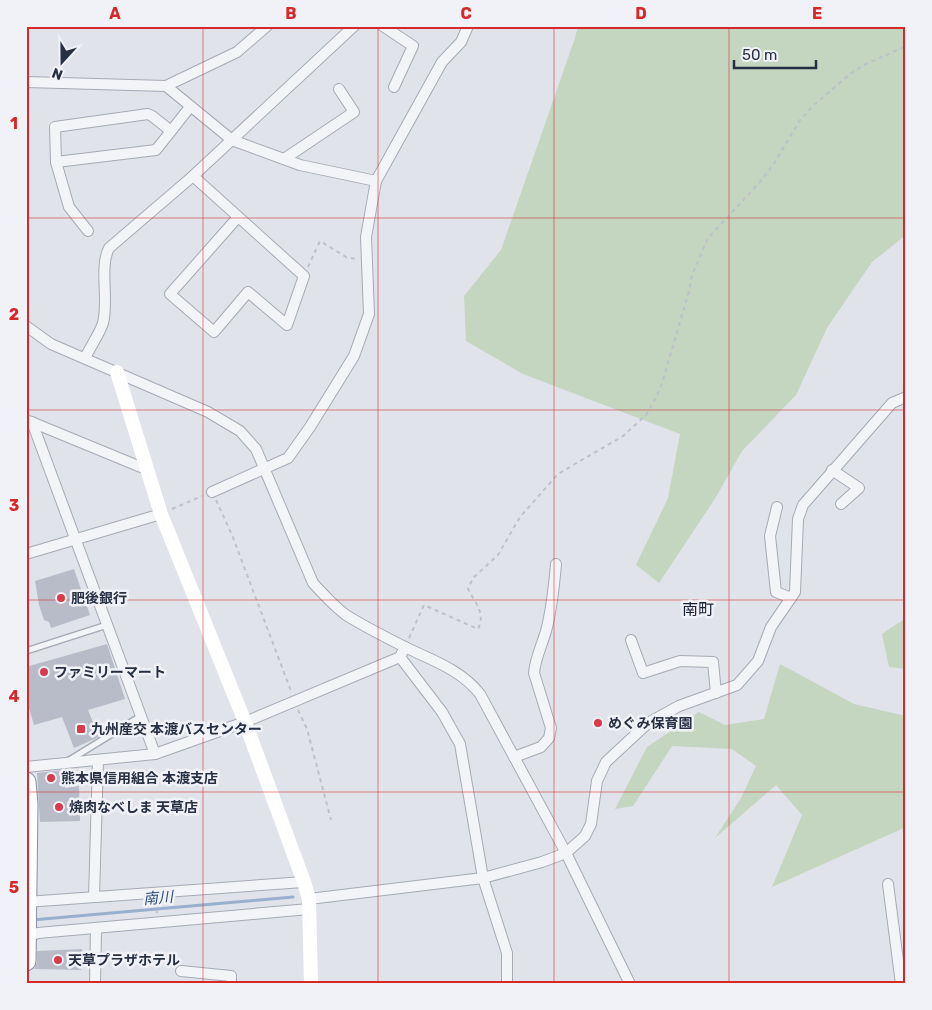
<svg xmlns="http://www.w3.org/2000/svg" width="932" height="1010" font-family="Rubik,'Noto Sans JP',sans-serif">
<rect width="100%" height="100%" fill="#e0e3ea"/>
<g fill="#c4d5c0">
<polygon points="578,26 906,26 906,235 872,262 827,328 796,395 742,451 716,497 659,583 636,565 668,498 680,434 523,374 466,341 464,296 501,250 575,38"/>
<polygon points="906,618 906,669 889,667 882,634"/>
<polygon points="780,664 854,704 906,716 906,827 772,887 802,815 776,785 715,838 741,798 756,766 732,749 672,746 633,806 615,809 647,747 699,712 725,725 764,719"/>
</g>
<g fill="none" stroke-linecap="round" stroke-linejoin="round">
<polyline stroke="#98afcd" stroke-width="3" points="32,920 293,897"/>
</g>
<g fill="#b7bcc8">
<polygon points="74,569 90,615 51,628 49,622 44,620 39,605 35,581"/>
<polygon points="107,644 125,699 88,710 99,737 74,748 62,717 34,725 26,698 26,667"/>
<polygon points="64,770 65,788 79,786 80,821 40,822 37,773"/>
<polygon points="82,949 81,970 34,969 37,962 37,951"/>
</g>
<g fill="none" stroke-linecap="round" stroke-linejoin="round">
<defs>
<g id="lane">
<polyline points="26,651 107,625"/>
<polyline points="68,761 141,716"/>
</g>
<g id="street">
<polyline points="383,26 413,46 394,87"/>
<polyline points="26,82 166,86 232,140 300,165 376,181"/>
<polyline points="166,86 237,52 267,26"/>
<polyline points="284,159 354,112 339,89"/>
<polyline points="56,162 156,150 190,107"/>
<polyline points="193,176 304,276 287,325 248,292 214,332 170,294 238,217"/>
<polyline points="88,231 69,207 56,162 55,127 148,114 152,116 171,131"/>
<path d="M 26,326 L 51,344 L 208,412 L 240,431 L 256,449 L 313,583 C 323,594 334,606 346,615 C 365,627 387,638 407,648 C 434,661 461,670 480,694 L 566,853 L 630,984"/>
<path d="M 85,358 C 90,347 99,335 103,323 C 109,300 99,267 109,248 L 193,176 L 354,26"/>
<polyline points="29,421 148,470"/>
<polyline points="32,422 155,754"/>
<polyline points="832,470 859,488 841,504"/>
<polyline points="212,492 288,458 310,427 354,356 369,314 366,237 376,181 442,62 461,42 468,26"/>
<polyline points="777,507 770,536 776,592 791,598"/>
<polyline points="26,554 161,514"/>
<polyline points="631,640 643,673 680,661 713,662 716,693"/>
<polyline points="400,657 442,712 460,744 483,878 507,953 507,984"/>
<path d="M 514,757 L 541,747 L 549,738 L 551,728 L 534,673 C 535,659 542,645 546,631 C 552,609 554,587 556,564"/>
<polyline points="26,767 155,754 245,722 400,657 405,647"/>
<polyline points="888,884 901,984"/>
<polyline points="94,897 98,760"/>
<polyline points="309,899 483,878 542,862 566,853 585,836 591,824 597,781 606,762 648,723 679,706 737,685 758,661 771,627 795,592 798,519 803,505 892,403 906,397"/>
<polyline points="26,902 304,882"/>
<polyline points="26,937 38,933 309,909"/>
<polyline points="181,971 231,976 231,984"/>
<polyline points="95,984 96,928"/>
</g>
<polyline id="highway" points="26,782 28,804 26,961"/>
</defs>
<use href="#lane" stroke="#a5aab5" stroke-width="8"/>
<use href="#street" stroke="#a5aab5" stroke-width="12"/>
<use href="#highway" stroke="#8690a2" stroke-width="21"/>
<g stroke="#bec1c9" stroke-width="2" stroke-dasharray="4 4" stroke-linecap="butt">
<polyline points="308,267 320,241 346,257 356,259"/>
<polyline points="216,500 232,535 291,691"/>
<polyline points="172,509 202,496"/>
<path d="M 409,638 L 424,605 L 478,629 C 486,613 475,603 468,589 L 473,578 L 498,555 L 520,517 L 558,474 L 623,436 L 646,415 L 656,398 L 663,380 L 689,291 L 692,275 L 708,238 L 760,182 L 775,162 L 800,120 L 814,105 L 850,74 L 864,65 L 906,46"/>
<polyline points="298,710 307,729 331,820"/>
<polyline points="156,903 157,913"/>
</g>
<use href="#lane" stroke="#f3f4f8" stroke-width="5"/>
<use href="#street" stroke="#f3f4f8" stroke-width="10"/>
<polyline stroke="#fff" stroke-width="14" points="117,372 161,514 245,722 304,882 309,899 311,984"/>
<use href="#highway" stroke="#fff" stroke-width="19"/>
</g>
<path fill="none" stroke="#d62828" stroke-width="1" stroke-opacity="0.55" d="M 203,26 L 203,984M 378,26 L 378,984M 554,26 L 554,984M 729,26 L 729,984M 26,218 L 906,218M 26,410 L 906,410M 26,600 L 906,600M 26,792 L 906,792"/>
<g fill="#d93b4b" stroke="#f0f2f7" stroke-width="2">
<circle cx="61" cy="598" r="5"/>
<circle cx="44" cy="672" r="5"/>
<circle cx="598" cy="723" r="5"/>
<rect x="76" y="724" width="10" height="10" rx="2.5"/>
<circle cx="51" cy="778" r="5"/>
<circle cx="59" cy="807" r="5"/>
<circle cx="58" cy="960" r="5"/>
</g>
<g text-anchor="middle" dominant-baseline="central" stroke-width="5" stroke-linejoin="round" paint-order="stroke">
<g font-size="14" font-weight="bold" fill="#273043" stroke="#f0f2f7" text-anchor="start">
<text x="71" y="598">肥後銀行</text>
<text x="54" y="672">ファミリーマート</text>
<text x="608" y="723">めぐみ保育園</text>
<text x="91" y="729">九州産交 本渡バスセンター</text>
<text x="61" y="778">熊本県信用組合 本渡支店</text>
<text x="69" y="807">焼肉なべしま 天草店</text>
<text x="68" y="960">天草プラザホテル</text>
</g>
<g font-size="15" font-style="italic" fill="#2e4c7a" stroke="#f0f2f7">
<text transform="translate(158 898) rotate(-5)">南川</text>
</g>
<g font-size="16" fill="#192134" stroke="#f0f2f7">
<text x="698" y="609">南町</text>
</g>
</g>
<rect width="932" height="1010" fill="none" stroke="#f0f2f7" stroke-width="55"/>
<g transform="translate(62 62) rotate(201)" stroke="#f0f2f7" stroke-width="4" paint-order="stroke">
<path d="M0-4L9 19L0 12L-9 19Z" fill="#273043"/>
<text y="-8" font-size="14" font-weight="bold" text-anchor="middle" fill="#273043">N</text>
</g>
<path d="M734 60v8h82v-8" fill="none" stroke="#273043" stroke-width="2.5"/>
<text x="742" y="60" font-size="15" fill="#273043" stroke="#f0f2f7" stroke-width="4" paint-order="stroke">50 m</text>
<rect x="28" y="28" width="876" height="954" fill="none" stroke="#d62828" stroke-width="2"/>
<g font-size="16" text-anchor="middle" font-weight="bold" fill="#d62828">
<text x="115" y="19">A</text>
<text x="291" y="19">B</text>
<text x="466" y="19">C</text>
<text x="641" y="19">D</text>
<text x="817" y="19">E</text>
<text x="14" y="129">1</text>
<text x="14" y="320">2</text>
<text x="14" y="511">3</text>
<text x="14" y="702">4</text>
<text x="14" y="893">5</text>
</g>
</svg>
